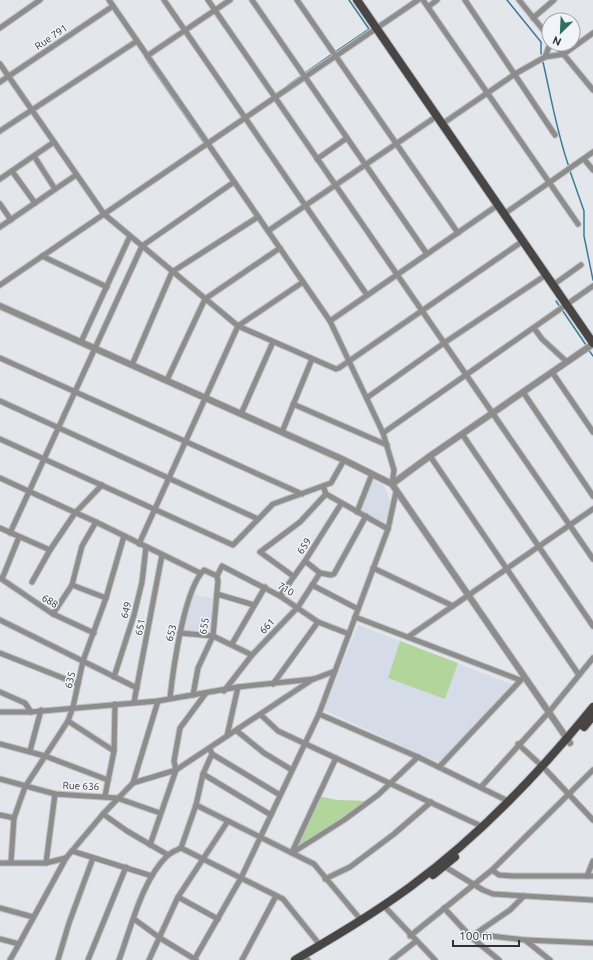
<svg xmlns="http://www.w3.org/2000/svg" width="593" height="960" font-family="Ubuntu,sans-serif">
<rect width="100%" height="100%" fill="#e3e6eb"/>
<g fill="#d5dce7">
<polygon points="371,478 384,486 392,505 384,524 358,511"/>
<polygon points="194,595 213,598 210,635 181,631"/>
<polygon points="358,625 513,685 441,763 324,710"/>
</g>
<g fill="#b2d59b">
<polygon points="400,641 458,663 445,699 388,678"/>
<polygon points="318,796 337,800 370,801 292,853"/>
</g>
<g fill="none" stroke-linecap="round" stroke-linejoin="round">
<g stroke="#3f7b98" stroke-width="1.5">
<polyline points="507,0 541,42 541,54"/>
<polyline points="335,52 369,29 349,0"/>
<polyline points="146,59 204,143"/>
<path d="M 543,62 C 551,97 557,133 569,167"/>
<polyline points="288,85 332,54"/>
<polyline points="570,171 584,211 584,236 593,280"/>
<polyline points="556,301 586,345"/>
<polyline points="588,349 593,356"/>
</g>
<defs>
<g id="minor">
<polyline points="109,0 330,321 383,433 394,470 392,484"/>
<polyline points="164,0 367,295"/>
<polyline points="208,0 593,559"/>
<polyline points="252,0 427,254"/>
<polyline points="297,0 458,233"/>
<polyline points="423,0 578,224"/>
<polyline points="465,0 555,135"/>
<polyline points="519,0 549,37"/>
<polyline points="428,7 437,0"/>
<polyline points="533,18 554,0"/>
<polyline points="0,28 40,0"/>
<polyline points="555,44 593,90"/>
<polyline points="147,56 230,0"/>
<polyline points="545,57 550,44"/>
<polyline points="0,64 104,214 238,326 336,369 339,368 523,241"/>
<polyline points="0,82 113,6"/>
<polyline points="442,124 515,74 545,57 564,54 593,33"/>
<polyline points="0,131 137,41"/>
<polyline points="34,156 55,189"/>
<polyline points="317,159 347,138"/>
<polyline points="584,159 593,170"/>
<polyline points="12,171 35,203"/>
<polyline points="0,179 54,142"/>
<polyline points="0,204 11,220"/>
<polyline points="504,214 593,152"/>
<polyline points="0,227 76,175"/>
<polyline points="268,231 437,116"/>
<polyline points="42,256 107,287"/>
<polyline points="0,285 418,0"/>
<polyline points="553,285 581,265"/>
<polyline points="330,321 498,205"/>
<polyline points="534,328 542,339 567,362"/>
<polyline points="81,342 130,236"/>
<polyline points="0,358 302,494"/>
<polyline points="132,365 172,272 258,217"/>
<polyline points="552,372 593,432"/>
<polyline points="167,380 205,299 280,248"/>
<polyline points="523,392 593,496"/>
<polyline points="368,397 444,343 546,275"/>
<polyline points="0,401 258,519"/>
<polyline points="293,404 387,445"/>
<polyline points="241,414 273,342"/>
<polyline points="282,432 312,359"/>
<polyline points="383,433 593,286"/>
<polyline points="462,434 593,626"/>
<polyline points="0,439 233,545 273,504 331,483 344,460"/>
<polyline points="430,456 579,675"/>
<polyline points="0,478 96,522 200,573"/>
<polyline points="323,486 326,494 388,529"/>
<polyline points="357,512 372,474"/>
<polyline points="0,528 50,550 75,513 102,485"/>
<polyline points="10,533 142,246 234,182"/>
<polyline points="139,544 238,326 303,282"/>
<polyline points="305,561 320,573 331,575 334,574 366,516"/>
<polyline points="373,568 453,606"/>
<polyline points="217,576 222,566 280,596 318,622 349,634"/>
<polyline points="293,576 260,552 300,522 326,494"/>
<polyline points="0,578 53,614 94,633"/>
<polyline points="2,579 19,537"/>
<polyline points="32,582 50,550"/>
<polyline points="72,585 106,598"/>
<polyline points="312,585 358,609"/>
<polyline points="217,594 254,605"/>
<polyline points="280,596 305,561 341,504"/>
<polyline points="53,614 72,585 82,546 96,522"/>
<polyline points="355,617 520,680"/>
<polyline points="0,620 137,688"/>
<polyline points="180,633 213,636 252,655"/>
<polyline points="408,637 593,509"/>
<polyline points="232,644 265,587"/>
<polyline points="0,653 78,684"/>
<polyline points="114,677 134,615 142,582 146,547"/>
<polyline points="273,684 318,622"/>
<polyline points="224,691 252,655 298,607 320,573"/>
<polyline points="0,692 25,703 31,712"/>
<path d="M 170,698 C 173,670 184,589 204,570 L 217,576 L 218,581 L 213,636 L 198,668 L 193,695"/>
<polyline points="134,702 162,555"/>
<polyline points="0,712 31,712 158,701 238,687 314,679 335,671"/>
<polyline points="319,714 418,757 510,802"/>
<polyline points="261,715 278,731 481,826"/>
<polyline points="68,721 114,751"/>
<polyline points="237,731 264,753 292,770"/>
<polyline points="227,736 238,687"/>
<polyline points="0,744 45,756 108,780"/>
<polyline points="518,744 542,766"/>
<polyline points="30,751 41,710"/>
<polyline points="212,754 280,795"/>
<polyline points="439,767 522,679"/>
<polyline points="546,770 593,820"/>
<polyline points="203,774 271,815"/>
<polyline points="0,779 55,794 117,798 160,813"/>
<polyline points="133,783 158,701"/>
<polyline points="481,787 549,712 593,658"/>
<polyline points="105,796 114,751 115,704"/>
<polyline points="196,805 314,864 361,920"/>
<polyline points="0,815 14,818"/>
<polyline points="150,845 176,770 174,761 180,728 206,693"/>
<polyline points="181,848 283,899 320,945"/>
<polyline points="72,851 152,876"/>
<polyline points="292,852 336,758"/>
<polyline points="292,853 344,820 378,795 418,757"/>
<polyline points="168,855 127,831 103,814 133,783 176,770 313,679"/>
<polyline points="11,862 14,818 25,787 68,721 73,707 83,661 106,598 124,536"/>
<polyline points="0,863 46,863 66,858"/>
<polyline points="46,863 55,794"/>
<polyline points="442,865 483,890 493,894 593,900"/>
<polyline points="492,870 499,875 513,876 593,876"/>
<polyline points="587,876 593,861"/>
<polyline points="325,879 350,867 394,834 431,802"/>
<polyline points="178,897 218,919"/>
<polyline points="384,906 435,960"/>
<polyline points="0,908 33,917"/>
<polyline points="444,908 471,937 475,934 525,940 550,960"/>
<polyline points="134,919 160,938 196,960"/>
<polyline points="475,934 510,910 524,896"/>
<polyline points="410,936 492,870 593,770"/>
<polyline points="471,937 499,960"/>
<polyline points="0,939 19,944 10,960"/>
<polyline points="526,940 593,943"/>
<polyline points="19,944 66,858 103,814"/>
<polyline points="307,959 308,960"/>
<polyline points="58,960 69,923 93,858"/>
<polyline points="88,960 126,867"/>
<path d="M 119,960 C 131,928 142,880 167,856 C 171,852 177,850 181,848 L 196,805 L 203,774 L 212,754 L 210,749"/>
<polyline points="149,960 178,897 228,821"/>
<polyline points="194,960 241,878 319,714 388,529 396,492"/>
<polyline points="242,960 276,896"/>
<polyline points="392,960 415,942"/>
</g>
<g id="tertiary">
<polyline points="0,306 344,460 392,484 570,743"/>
<polyline points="392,484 430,456 593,344"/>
</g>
<g id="primary">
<polyline points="357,0 593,343"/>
<polyline points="584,727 593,716"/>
<polyline points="433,875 455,857"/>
<path d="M 295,960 C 334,937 373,914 410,887 C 477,838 541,771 593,707"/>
</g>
</defs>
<use href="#minor" stroke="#bfc2c6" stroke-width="7"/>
<use href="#tertiary" stroke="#bfc2c6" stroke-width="8"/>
<use href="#primary" stroke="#bfc2c6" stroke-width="10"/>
<use href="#minor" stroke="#8f8c8c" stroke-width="5"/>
<use href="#tertiary" stroke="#8f8c8c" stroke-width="6"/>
<use href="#primary" stroke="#494544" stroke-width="8"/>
</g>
<g text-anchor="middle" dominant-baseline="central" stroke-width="3" stroke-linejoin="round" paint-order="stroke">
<g font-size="10" fill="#303133" stroke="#f0f4f8">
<text transform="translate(51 37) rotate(-34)">Rue 791</text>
<text transform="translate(304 546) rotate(-57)">659</text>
<text transform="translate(286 589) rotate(31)">710</text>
<text transform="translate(50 601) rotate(31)">688</text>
<text transform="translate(126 610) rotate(-75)">649</text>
<text transform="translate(204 626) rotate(-81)">655</text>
<text transform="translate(267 626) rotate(-46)">661</text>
<text transform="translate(140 627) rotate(-79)">651</text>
<text transform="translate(171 633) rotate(-76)">653</text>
<text transform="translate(70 680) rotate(-77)">635</text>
<text transform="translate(81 786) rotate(2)">Rue 636</text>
</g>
</g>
<g transform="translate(561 32) rotate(204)"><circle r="19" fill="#f0f4f8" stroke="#a3a6a9"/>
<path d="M0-3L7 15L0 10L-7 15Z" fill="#2f705f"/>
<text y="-6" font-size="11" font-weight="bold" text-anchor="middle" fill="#303133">N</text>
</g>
<path d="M453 940v6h66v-6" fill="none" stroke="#303133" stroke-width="2"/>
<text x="459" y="940" font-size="12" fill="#303133" stroke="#f0f4f8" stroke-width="3" paint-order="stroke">100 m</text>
</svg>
